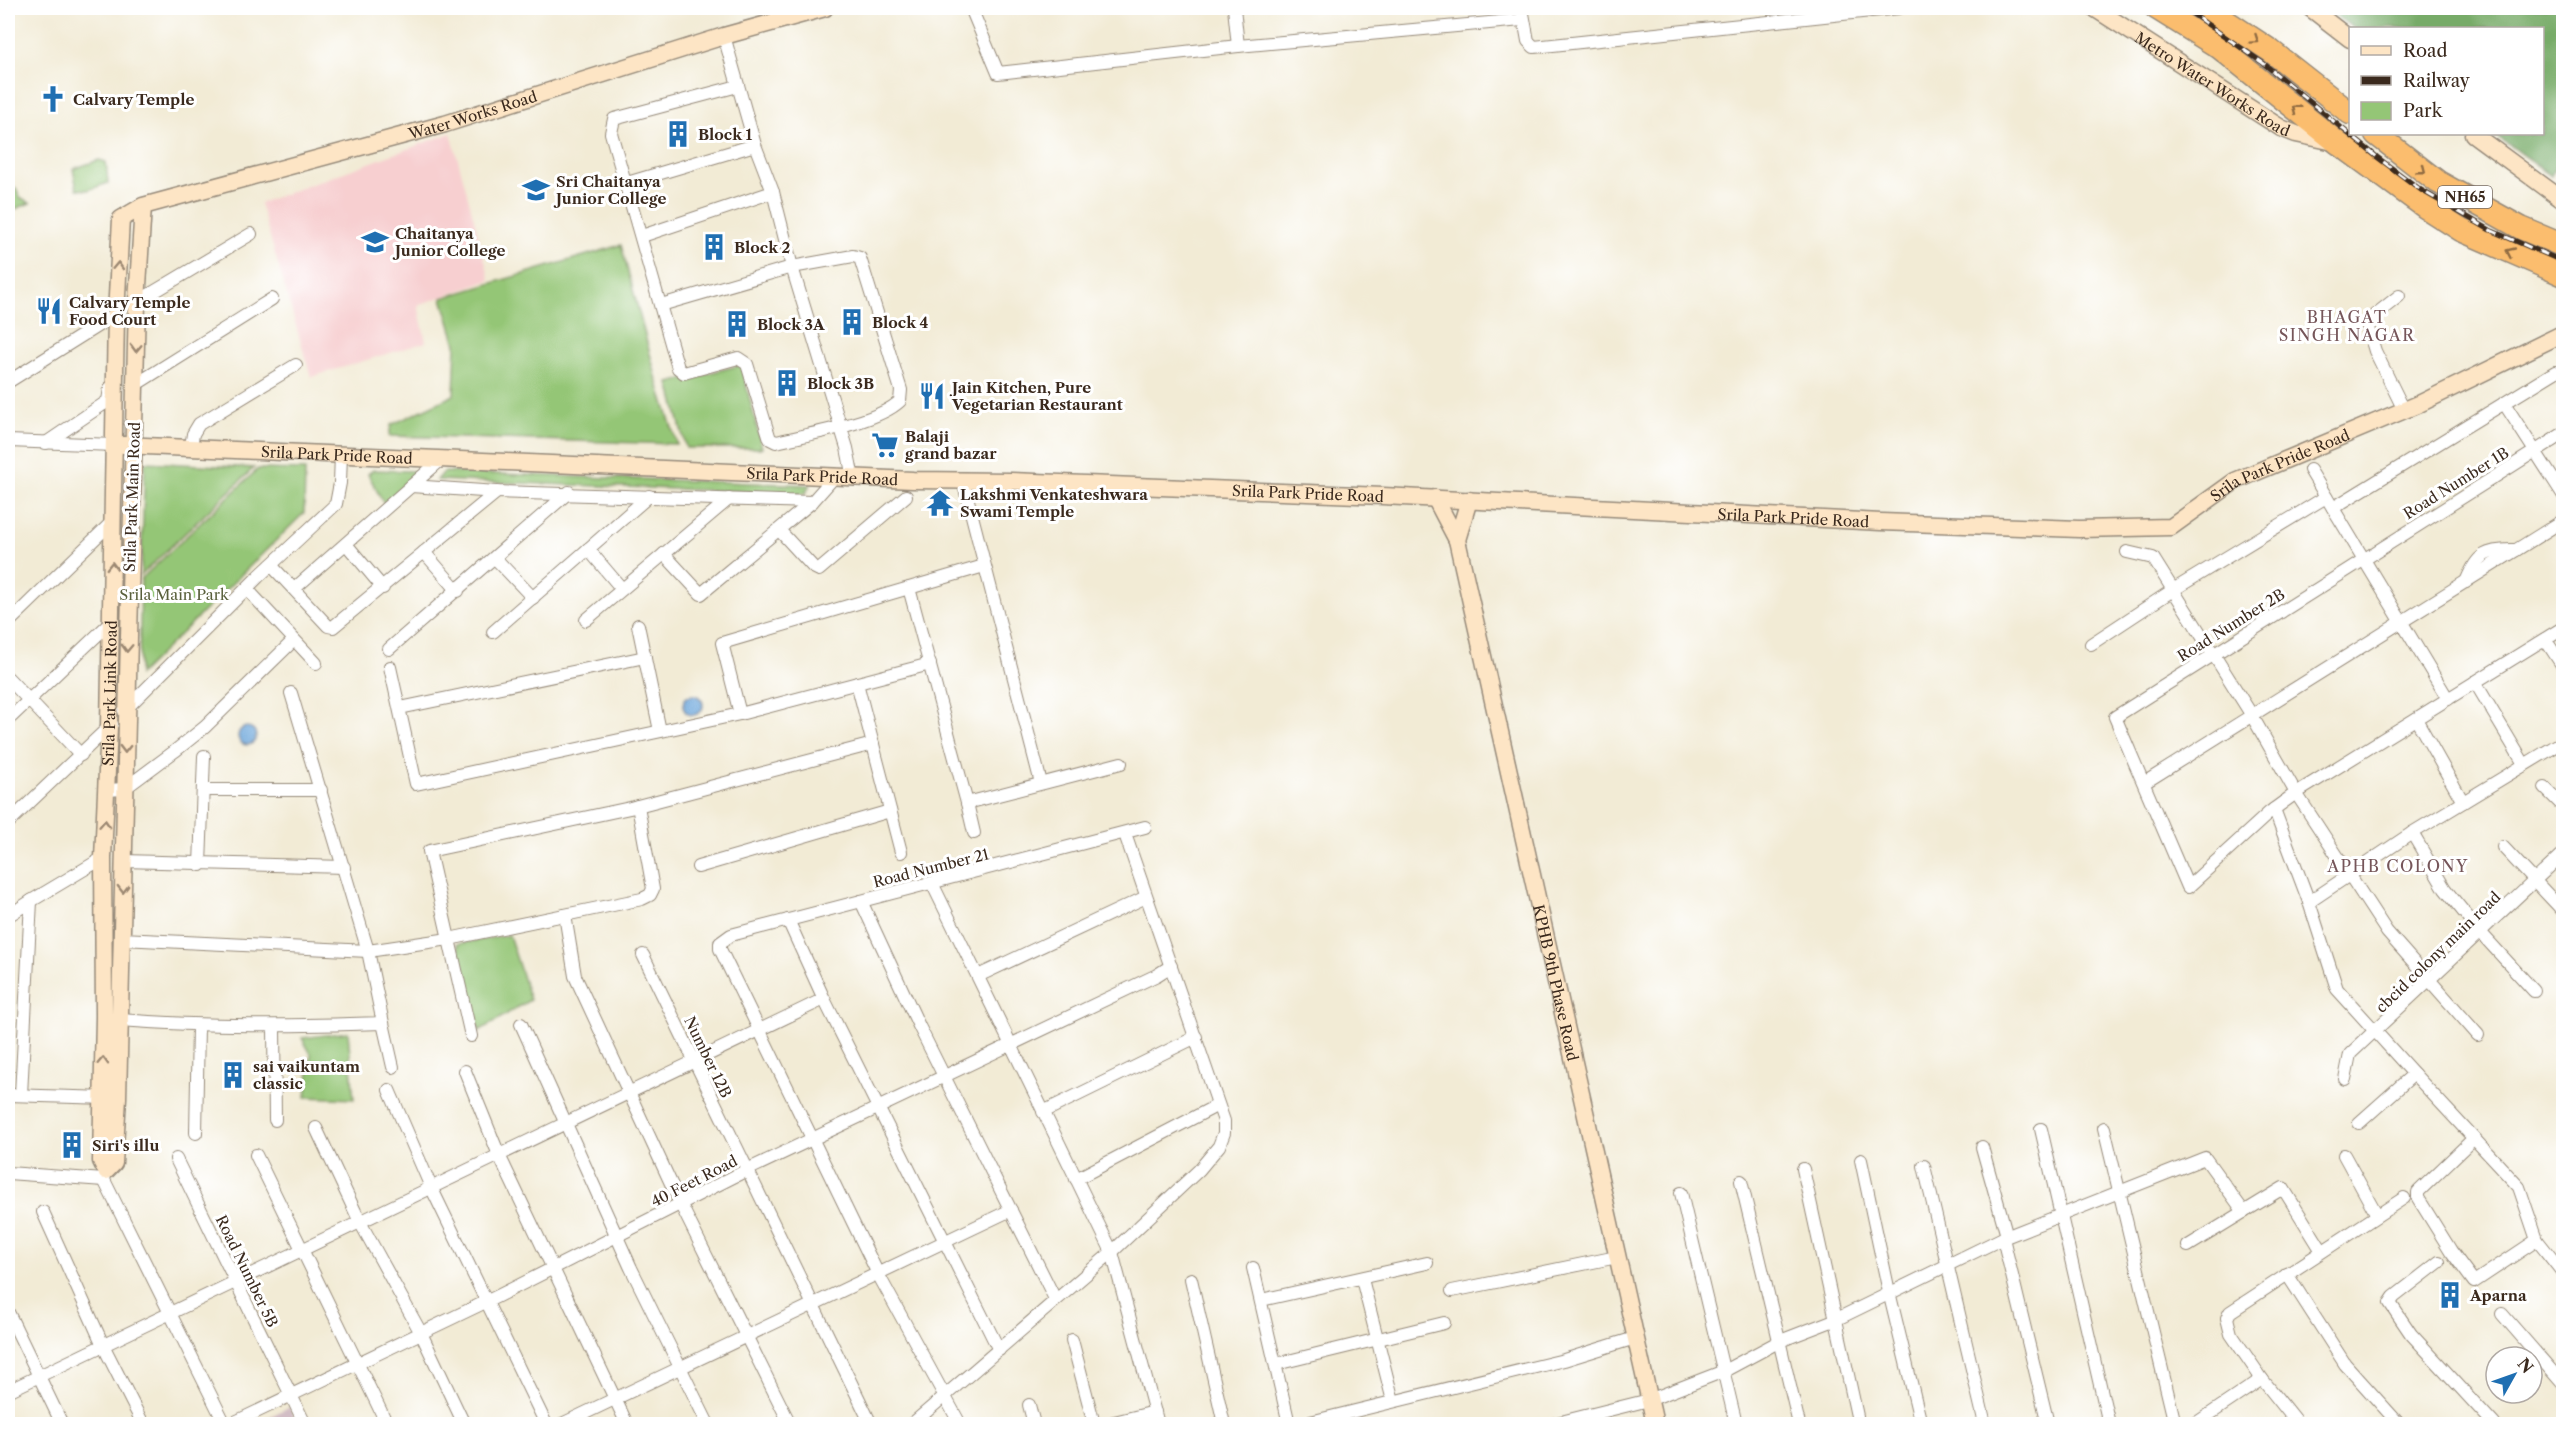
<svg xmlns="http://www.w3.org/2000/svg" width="2571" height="1432" font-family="'Libre Caslon Text',serif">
<rect width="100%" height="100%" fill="#fff"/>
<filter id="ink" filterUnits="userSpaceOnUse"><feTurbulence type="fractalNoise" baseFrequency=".0167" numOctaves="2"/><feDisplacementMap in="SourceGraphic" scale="12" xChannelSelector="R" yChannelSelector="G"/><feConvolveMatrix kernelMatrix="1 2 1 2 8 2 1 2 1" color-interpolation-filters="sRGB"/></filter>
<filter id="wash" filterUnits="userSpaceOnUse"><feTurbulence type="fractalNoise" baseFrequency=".008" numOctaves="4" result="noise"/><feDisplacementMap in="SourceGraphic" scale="24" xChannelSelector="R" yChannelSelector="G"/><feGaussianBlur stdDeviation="1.35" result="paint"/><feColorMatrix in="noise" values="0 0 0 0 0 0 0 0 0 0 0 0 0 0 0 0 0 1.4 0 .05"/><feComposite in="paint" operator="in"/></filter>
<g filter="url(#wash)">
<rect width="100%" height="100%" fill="#f2ebd5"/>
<polygon fill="#f7cfd0" points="451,133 490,280 418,305 426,342 311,377 260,203"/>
<polygon fill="#d2bdc5" points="289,1407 299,1424 268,1424 265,1419"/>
<g fill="#94c676" stroke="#68784a" stroke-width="1.5">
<polygon points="99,160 106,162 108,183 88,190 77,189 73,169"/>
<polygon points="16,188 20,197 30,203 8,212 8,191"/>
<polygon points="621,245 657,380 677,444 389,436 391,425 454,395 456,344 442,298"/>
<polygon points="741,365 762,448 686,448 669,383"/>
<polygon points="145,462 254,468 141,575"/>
<polygon points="258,469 305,470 304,513 139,675 141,579"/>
<polygon points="373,470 412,471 418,472 418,475 384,504 368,474"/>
<polygon points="444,472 810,485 805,494 437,480"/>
<polygon points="509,935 530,1000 479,1031 457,944"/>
<polygon points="348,1032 354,1099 306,1097 311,1054 302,1038"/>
</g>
<polygon fill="#77ab67" stroke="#596a42" stroke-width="1.5" points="2325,8 2563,8 2563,154 2551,176 2494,134 2542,134 2542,28 2353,28"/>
<g fill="#6aa5da" stroke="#52687c" stroke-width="1.5">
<circle cx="693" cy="705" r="10"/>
<circle cx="247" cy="736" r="9"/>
</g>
</g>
<g filter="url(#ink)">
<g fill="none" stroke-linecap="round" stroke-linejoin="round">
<defs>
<g id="street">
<polyline points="773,8 784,19"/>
<polyline points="971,8 998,73 1238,46 1522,20"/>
<polyline points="1234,8 1238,46"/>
<polyline points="1522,8 1528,41 1534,47 1899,8"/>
<polyline points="724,36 755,145 773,192 792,267 847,448 853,478"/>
<polyline points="627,183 755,145"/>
<polyline points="642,236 773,192"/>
<polyline points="2399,296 2375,315 2368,328 2375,351 2404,410"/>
<polyline points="137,302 251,234"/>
<path d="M 661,305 L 792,267 L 853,256 L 860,258 L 901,390 L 900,401 C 877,423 809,434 776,442 L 770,439 L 747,364 L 738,358 L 684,373 L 678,368 L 611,133 L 614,119 L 738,86"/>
<polyline points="8,382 110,318"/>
<polyline points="135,385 272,299"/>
<polyline points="2504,403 2564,496"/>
<polyline points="2564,433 2115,717 2188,887 2270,812 2296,793 2564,627"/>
<polyline points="8,441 114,445"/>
<polyline points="46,443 108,401 110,388"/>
<polyline points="191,447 193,434 199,424 296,365"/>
<polyline points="2310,470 2448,699"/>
<polyline points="963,481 1041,783"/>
<polyline points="411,486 497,492 812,502"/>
<polyline points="2333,508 2555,372"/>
<polyline points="779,530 813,567 819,570 906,496"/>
<polyline points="346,544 383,588"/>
<polyline points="588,549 622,589"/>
<polyline points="424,552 458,591"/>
<polyline points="2127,552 2153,558 2251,714 2296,793 2387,932 2478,1035"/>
<polyline points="664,554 701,594 812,502 836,475"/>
<polyline points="495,558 533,598"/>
<polyline points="271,565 328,626 333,627 497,492"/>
<path d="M 2466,582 C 2477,554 2486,549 2516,550"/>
<polyline points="909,588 967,803 1121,763"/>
<polyline points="247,589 316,663"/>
<polyline points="294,589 443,458"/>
<polyline points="586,620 729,499"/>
<polyline points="8,623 112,522"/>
<polyline points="638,625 660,731"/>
<polyline points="493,632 649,496"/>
<polyline points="2545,639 2564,668"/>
<polyline points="2091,644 2173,590 2326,497"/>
<polyline points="389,649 569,492"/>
<polyline points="390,667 416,784 740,714 930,664"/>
<polyline points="8,678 81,755"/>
<polyline points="2475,682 2524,764"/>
<polyline points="857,683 901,852"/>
<polyline points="400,708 645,657"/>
<polyline points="124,711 258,577 336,504 340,483 341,454"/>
<polyline points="740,714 722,643 984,566"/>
<polyline points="2416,719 2463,802"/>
<polyline points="8,720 111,622"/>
<polyline points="2144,783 2564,520"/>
<polyline points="2545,788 2564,807"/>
<polyline points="107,790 124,789 175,751 205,727 294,640"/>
<polyline points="203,790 321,790"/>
<polyline points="967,803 974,833"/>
<polyline points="2274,809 2309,902"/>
<polyline points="8,823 112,724"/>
<polyline points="2412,833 2445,889 2480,932 2534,991"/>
<polyline points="2503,847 2564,912"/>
<polyline points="123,861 344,867"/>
<polyline points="200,865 204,756"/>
<polyline points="698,867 890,811"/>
<polyline points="932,883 1112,1252 1158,1424"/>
<polyline points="31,901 103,858"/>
<polyline points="861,901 919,1026 1055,1299"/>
<polyline points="565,915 575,976 681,1205 790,1424"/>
<polyline points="8,916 31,901 21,1095"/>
<polyline points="788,920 824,999 999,1350"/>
<polyline points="122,939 368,951 449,939 642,899 650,895 653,889 638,806"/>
<polyline points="643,955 871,1424"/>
<polyline points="978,976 1146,897"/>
<path d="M 120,1020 C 209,1027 294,1026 383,1023 L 368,951 L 291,693"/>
<polyline points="383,1023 393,1067"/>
<polyline points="521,1024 631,1268 708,1424"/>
<polyline points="274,1027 275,1120"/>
<polyline points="471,1036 429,851 630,808 873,744"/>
<polyline points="465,1071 499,1155 627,1424"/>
<polyline points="2414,1074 2519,1187 2537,1240 2564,1274"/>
<polyline points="2345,1079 2350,1054 2564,853"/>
<polyline points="389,1090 431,1187 546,1424"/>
<polyline points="8,1095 108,1098"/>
<polyline points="1043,1112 1196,1037"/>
<polyline points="2359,1123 2414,1074 2337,989 2309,902 2412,833 2564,741"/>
<polyline points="316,1128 360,1222 421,1333 464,1424"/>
<polyline points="2104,1128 2175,1424"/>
<polyline points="2041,1129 2109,1424"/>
<polyline points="196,1133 198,1026"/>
<polyline points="2473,1139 2418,1192 2418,1198 2451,1251 2474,1282 2537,1240"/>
<polyline points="1982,1147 2007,1236"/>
<polyline points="256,1155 387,1424"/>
<polyline points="2344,1155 2377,1215"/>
<polyline points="176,1159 305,1424"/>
<polyline points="1861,1160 1889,1292 1921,1424"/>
<polyline points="1924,1166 1985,1424"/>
<polyline points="1803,1169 1857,1416"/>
<polyline points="106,1171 104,1180 225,1424"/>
<polyline points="8,1173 104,1180"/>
<polyline points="1076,1179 1218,1105"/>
<polyline points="1741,1181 1799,1424"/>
<polyline points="1681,1193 1736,1424"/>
<polyline points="43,1212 103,1345 143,1424"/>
<polyline points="2003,1238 2048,1424"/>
<polyline points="2188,1246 2283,1188 2322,1251"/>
<polyline points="2439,1262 2394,1297 2390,1303 2411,1334 2494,1424"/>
<polyline points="1253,1268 1289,1424"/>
<polyline points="2287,1274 2345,1364 2399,1424"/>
<polyline points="1191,1279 1224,1424"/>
<polyline points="1362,1279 1393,1401"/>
<polyline points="1452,1291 1617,1257"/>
<polyline points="1261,1300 1427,1263"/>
<polyline points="8,1312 62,1424"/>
<polyline points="2502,1314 2564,1385"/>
<polyline points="1072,1340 1094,1424"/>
<polyline points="1276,1364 1444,1323"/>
<polyline points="2262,1379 2298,1424"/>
<polyline points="8,1391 824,999"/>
<polyline points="1029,1405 1034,1424"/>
<polyline points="231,1424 496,1297 747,1170 1157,975 1171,966"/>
<polyline points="562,1424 1011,1210"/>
<polyline points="912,1424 1112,1252 1199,1170 1219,1146 1224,1133 1224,1121 1125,834"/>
<polyline points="960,1424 878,1274 720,949 720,943 731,935 1145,827"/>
<polyline points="1106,1424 1155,1412"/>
<polyline points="1302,1424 1564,1360 1635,1338"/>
<polyline points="1553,1424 1649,1400 1724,1371 1780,1341 1837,1319 2003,1238 2205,1158 2244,1212"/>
<polyline points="2195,1424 2262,1379 2231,1334 2227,1318 2230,1312 2404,1198"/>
</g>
<g id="secondary">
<path id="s1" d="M 2094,8 L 2281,128 L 2296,134 L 2334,142"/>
<polyline points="2310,8 2350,39"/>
<polyline points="2473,134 2564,201"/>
<path id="s2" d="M 143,206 L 137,302 L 118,1098 L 114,1163 L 106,1171 L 101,1161 L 104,1017 L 103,858 L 109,727 L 116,315 L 121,219 L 143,206 L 445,124 L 724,36 L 825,8"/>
<path id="s3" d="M 123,445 L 913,480 L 1011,481 L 1383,496 L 1881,522 L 2079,529 L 2171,527 L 2235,481 L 2419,404 L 2564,333"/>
<path id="s4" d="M 1435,498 L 1457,540 L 1655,1424"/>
<polyline points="1457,540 1469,500"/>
</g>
<g id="highway">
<polyline points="2156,8 2220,48 2338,143 2425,207 2461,230 2564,275"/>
<polyline points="2206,8 2271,51 2350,113"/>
<polyline points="2376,134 2438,182 2521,228 2564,246"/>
</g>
</defs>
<use href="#street" stroke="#968a7a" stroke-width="14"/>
<use href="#secondary" stroke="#968a7a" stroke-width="19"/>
<use href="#highway" stroke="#968a7a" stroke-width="25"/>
<use href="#street" stroke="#fff" stroke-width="12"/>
<use href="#secondary" stroke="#fde5c5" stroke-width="16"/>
<use href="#highway" stroke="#fbbd6e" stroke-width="22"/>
<defs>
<polyline id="rail" points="2184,8 2263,63 2377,157 2421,190 2490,230 2564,262"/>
</defs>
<use href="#rail" stroke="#3b2a1e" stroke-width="5"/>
<use href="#rail" stroke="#fff" stroke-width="3" stroke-dasharray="9" stroke-linecap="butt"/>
</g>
<defs><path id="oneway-chevron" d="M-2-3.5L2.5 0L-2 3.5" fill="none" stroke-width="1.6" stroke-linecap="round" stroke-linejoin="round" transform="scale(1.5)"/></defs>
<g stroke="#916c42">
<use href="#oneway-chevron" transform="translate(2255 40) rotate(34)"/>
<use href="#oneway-chevron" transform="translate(2296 109) rotate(-141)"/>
<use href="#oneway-chevron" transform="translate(2422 170) rotate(38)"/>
<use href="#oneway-chevron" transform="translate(2510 252) rotate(-155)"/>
</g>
<g stroke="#9c8872">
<use href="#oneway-chevron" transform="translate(118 266) rotate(-88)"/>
<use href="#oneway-chevron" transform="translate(136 348) rotate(92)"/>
<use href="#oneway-chevron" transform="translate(112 566) rotate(-89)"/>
<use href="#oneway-chevron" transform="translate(127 648) rotate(92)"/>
<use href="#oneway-chevron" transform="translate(125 749) rotate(91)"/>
<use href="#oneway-chevron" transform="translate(105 824) rotate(-87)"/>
<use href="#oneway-chevron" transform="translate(123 889) rotate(90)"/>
<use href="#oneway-chevron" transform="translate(103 1061) rotate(-88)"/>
</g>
</g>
<defs>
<symbol id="church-bare" viewBox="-9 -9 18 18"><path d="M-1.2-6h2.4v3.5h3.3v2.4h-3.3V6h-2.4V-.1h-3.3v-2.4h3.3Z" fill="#1f6fb2" stroke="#fff" stroke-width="2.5" paint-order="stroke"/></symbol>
<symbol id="building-bare" viewBox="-9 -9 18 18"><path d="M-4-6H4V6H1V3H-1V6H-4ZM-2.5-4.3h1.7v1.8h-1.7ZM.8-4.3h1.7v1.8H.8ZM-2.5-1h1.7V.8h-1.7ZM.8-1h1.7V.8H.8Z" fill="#1f6fb2" stroke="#fff" stroke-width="2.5" paint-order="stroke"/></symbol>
<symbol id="university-bare" viewBox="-9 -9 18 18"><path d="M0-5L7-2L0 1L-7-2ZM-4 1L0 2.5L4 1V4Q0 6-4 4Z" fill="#1f6fb2" stroke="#fff" stroke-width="2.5" paint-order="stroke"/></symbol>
<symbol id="restaurant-bare" viewBox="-9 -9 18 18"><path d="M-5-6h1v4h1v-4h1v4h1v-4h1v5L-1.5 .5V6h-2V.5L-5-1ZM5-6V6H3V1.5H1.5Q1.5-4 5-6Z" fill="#1f6fb2" stroke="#fff" stroke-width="2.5" paint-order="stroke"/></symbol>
<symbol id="supermarket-bare" viewBox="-9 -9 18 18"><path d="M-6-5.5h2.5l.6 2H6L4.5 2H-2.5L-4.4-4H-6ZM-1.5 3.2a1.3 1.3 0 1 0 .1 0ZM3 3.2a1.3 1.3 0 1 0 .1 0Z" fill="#1f6fb2" stroke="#fff" stroke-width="2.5" paint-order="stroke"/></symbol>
<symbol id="temple-bare" viewBox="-9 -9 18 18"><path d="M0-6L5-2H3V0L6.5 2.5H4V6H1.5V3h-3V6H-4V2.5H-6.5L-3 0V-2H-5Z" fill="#1f6fb2" stroke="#fff" stroke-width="2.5" paint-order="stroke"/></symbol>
</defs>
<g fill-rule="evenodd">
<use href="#church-bare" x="34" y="80" width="38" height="38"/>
<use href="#building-bare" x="659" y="115" width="38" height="38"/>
<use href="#university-bare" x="517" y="171" width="38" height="38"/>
<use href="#university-bare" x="356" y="223" width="38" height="38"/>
<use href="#building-bare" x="695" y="228" width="38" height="38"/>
<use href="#restaurant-bare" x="30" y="292" width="38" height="38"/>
<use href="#building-bare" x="833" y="303" width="38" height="38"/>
<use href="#building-bare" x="718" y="305" width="38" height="38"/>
<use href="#building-bare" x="768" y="364" width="38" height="38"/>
<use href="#restaurant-bare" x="913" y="377" width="38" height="38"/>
<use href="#supermarket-bare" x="866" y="426" width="38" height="38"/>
<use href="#temple-bare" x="921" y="484" width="38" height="38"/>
<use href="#building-bare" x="214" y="1056" width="38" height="38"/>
<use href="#building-bare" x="53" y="1126" width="38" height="38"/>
<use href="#building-bare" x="2431" y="1276" width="38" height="38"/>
</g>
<g text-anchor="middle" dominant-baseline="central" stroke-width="6" stroke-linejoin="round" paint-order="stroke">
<rect fill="#fff" stroke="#766a62" stroke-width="1.5" x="2438" y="186" width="54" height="22" rx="4.5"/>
<g font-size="14" font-weight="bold" fill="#3b2a1e">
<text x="2465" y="197">NH65</text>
</g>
<g font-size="15" fill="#3b2a1e" stroke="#fff">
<text stroke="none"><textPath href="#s1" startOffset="141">Metro Water Works Road</textPath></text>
<text stroke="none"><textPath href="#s2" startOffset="2290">Water Works Road</textPath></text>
<text stroke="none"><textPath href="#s3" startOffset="214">Srila Park Pride Road</textPath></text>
<text stroke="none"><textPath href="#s3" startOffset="2176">Srila Park Pride Road</textPath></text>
<text stroke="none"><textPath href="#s3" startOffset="700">Srila Park Pride Road</textPath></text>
<text transform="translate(2456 483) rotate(-32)">Road Number 1B</text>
<text stroke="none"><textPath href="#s3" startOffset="1186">Srila Park Pride Road</textPath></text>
<text transform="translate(132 497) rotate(-88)">Srila Park Main Road</text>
<text stroke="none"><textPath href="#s3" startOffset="1672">Srila Park Pride Road</textPath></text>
<text transform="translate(2231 625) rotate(-32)">Road Number 2B</text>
<text stroke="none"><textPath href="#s2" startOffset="1448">Srila Park Link Road</textPath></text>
<text transform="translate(931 868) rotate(-14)">Road Number 21</text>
<text transform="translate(2438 952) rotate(-44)">cbcid colony main road</text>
<text stroke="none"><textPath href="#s4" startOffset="501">KPHB 9th Phase Road</textPath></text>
<text transform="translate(708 1057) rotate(64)">Number 12B</text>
<text transform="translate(694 1181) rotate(-27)">40 Feet Road</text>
<text transform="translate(247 1271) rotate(64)">Road Number 5B</text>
</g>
<g font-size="15" font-weight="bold" fill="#3b2a1e" stroke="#fff" text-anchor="start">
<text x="73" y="99">Calvary Temple</text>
<text x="698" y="134">Block 1</text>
<text x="556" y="181">Sri Chaitanya<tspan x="556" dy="17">Junior College</tspan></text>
<text x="395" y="233">Chaitanya<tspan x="395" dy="17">Junior College</tspan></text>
<text x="734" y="247">Block 2</text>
<text x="69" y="302">Calvary Temple<tspan x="69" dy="17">Food Court</tspan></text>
<text x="872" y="322">Block 4</text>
<text x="757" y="324">Block 3A</text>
<text x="807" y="383">Block 3B</text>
<text x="952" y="387">Jain Kitchen, Pure<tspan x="952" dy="17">Vegetarian Restaurant</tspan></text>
<text x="905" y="436">Balaji<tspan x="905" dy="17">grand bazar</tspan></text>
<text x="960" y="494">Lakshmi Venkateshwara<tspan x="960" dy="17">Swami Temple</tspan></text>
<text x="253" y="1066">sai vaikuntam<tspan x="253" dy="17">classic</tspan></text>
<text x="92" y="1145">Siri's illu</text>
<text x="2470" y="1295">Aparna</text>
</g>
<g font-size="15" fill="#5a613d" stroke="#fff">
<text x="174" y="594">Srila Main Park</text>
</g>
<g font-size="16" letter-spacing="1.5" fill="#76565a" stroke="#fff">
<text x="2347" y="317">BHAGAT<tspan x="2347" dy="18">SINGH NAGAR</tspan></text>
<text x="2398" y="866">APHB COLONY</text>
</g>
</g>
<rect width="2571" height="1432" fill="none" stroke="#fff" stroke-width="30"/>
<rect x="2349" y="27" width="195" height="108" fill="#ffffff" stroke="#b1aaa5" stroke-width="1.5"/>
<rect x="2361" y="46" width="30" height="9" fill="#fde5c5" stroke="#b1aaa5" stroke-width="1.5"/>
<text x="2403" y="57" font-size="18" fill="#3b2a1e">Road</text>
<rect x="2361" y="76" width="30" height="9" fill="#3b2a1e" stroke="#b1aaa5" stroke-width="1.5"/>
<text x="2403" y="87" font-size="18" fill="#3b2a1e">Railway</text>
<rect x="2361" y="102" width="30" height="18" fill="#94c676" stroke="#b1aaa5" stroke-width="1.5"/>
<text x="2403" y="117" font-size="18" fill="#3b2a1e">Park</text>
<g transform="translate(2514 1375) rotate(50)"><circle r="28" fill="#ffffff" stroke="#b1aaa5" stroke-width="1.5"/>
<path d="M0-4.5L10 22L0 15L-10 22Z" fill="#1f6fb2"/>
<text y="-9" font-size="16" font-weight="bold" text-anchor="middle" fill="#3b2a1e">N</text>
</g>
</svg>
